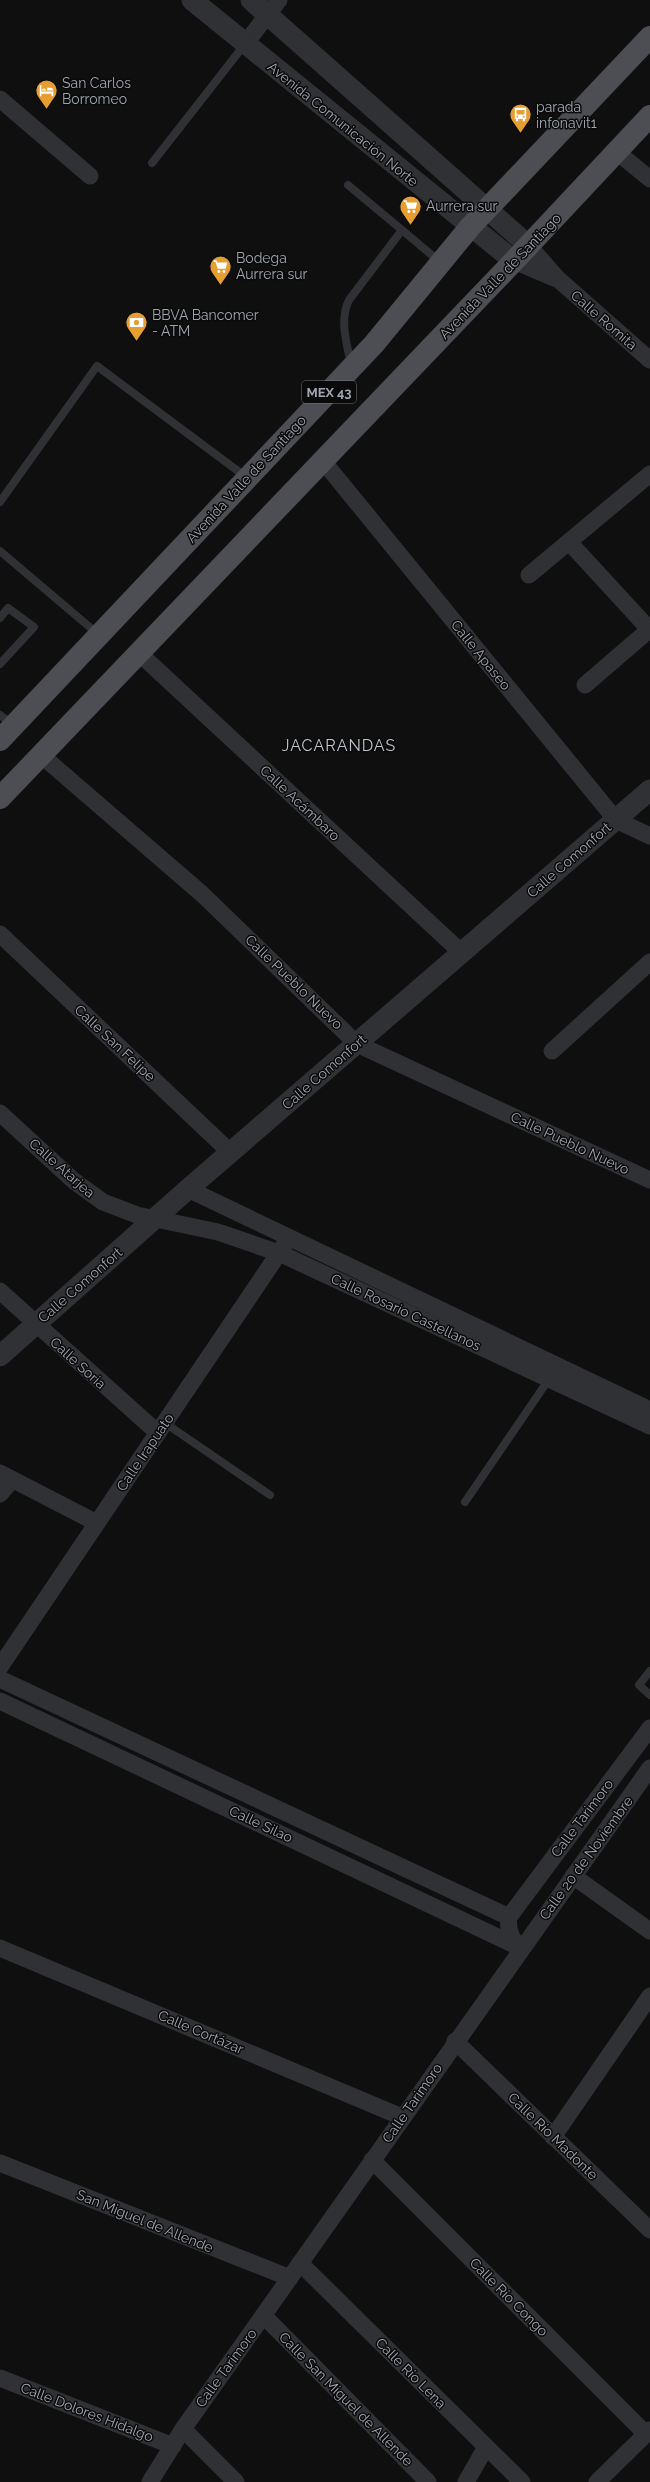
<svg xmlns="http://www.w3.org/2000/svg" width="650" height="2482" font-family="Raleway,sans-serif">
<rect width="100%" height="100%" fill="#0f0f10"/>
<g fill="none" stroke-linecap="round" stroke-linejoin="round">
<g stroke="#303135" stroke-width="8">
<polyline points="152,163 245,44"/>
<path d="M 348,185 L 402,230 L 349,300 C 339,320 347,343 351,365"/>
<polyline points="402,230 440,262"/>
<polyline points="0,502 97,366 246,477"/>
<polyline points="0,551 99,635"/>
<polyline points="0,618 8,608 34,627 0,664"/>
<polyline points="0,715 13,725"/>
<polyline points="165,1423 270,1495"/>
<polyline points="465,1502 549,1379"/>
<polyline points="650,1671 639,1685 650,1695"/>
</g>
<g stroke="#303135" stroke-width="17">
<polyline points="245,44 279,0"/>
<polyline points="0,99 90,176"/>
<polyline points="617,152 650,179"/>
<polyline points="529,246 558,279 650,360"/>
<polyline points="514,261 554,278"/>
<polyline points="323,461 616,820 650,836"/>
<polyline points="569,542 649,629"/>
<polyline points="529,575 650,474"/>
<polyline points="139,653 462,953"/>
<polyline points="585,685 650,629"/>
<polyline points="41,755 202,894 357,1044 650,1180"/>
<polyline points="0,934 231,1153"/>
<polyline points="552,1051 650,962"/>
<polyline points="0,1113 74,1181 103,1202 137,1215 218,1232 279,1253 650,1426"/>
<polyline points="188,1189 650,1410"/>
<polyline points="0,1291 158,1433"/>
<polyline points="0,1473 97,1523"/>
<polyline points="0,1494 12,1480"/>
<polyline points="0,1667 289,1238"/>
<polyline points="0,1679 509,1917"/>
<polyline points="0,1701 521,1948"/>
<polyline points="573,1876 650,1931"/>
<polyline points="0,1948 402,2117"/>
<path d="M 521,1948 C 511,1940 507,1930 509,1917 L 650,1728"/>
<polyline points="455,2041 650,2230"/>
<polyline points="553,2137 650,1996"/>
<polyline points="372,2160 646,2434"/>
<polyline points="0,2163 290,2278"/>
<polyline points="300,2263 522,2482"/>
<polyline points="264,2316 428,2482"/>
<polyline points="0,2378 173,2446"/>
<polyline points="183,2429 236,2482"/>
<polyline points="150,2482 183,2429 650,1768"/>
<polyline points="466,2482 486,2447"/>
<polyline points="597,2482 650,2430"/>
</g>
<g stroke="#303135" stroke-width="21">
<polyline points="192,0 514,261"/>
<polyline points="251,0 529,246"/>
<polyline points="0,1356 188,1189 650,790"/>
</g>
<g stroke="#4c4e54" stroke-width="22">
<polyline points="0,740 374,344 470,227 650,37"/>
<polyline points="0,798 514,261 650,116"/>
</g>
</g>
<defs>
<symbol id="hotel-pin" viewBox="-11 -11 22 30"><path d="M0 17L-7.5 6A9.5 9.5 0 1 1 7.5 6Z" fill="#e79e30" stroke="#0a0a0b"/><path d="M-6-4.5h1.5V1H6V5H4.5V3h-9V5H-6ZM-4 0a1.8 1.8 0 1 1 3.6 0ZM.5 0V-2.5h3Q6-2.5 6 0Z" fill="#fff"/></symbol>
<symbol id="bus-pin" viewBox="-11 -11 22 30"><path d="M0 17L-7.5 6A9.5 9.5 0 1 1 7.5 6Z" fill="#e79e30" stroke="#0a0a0b"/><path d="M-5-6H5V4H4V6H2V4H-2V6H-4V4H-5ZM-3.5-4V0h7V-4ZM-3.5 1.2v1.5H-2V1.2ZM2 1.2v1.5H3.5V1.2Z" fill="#fff"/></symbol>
<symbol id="supermarket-pin" viewBox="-11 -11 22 30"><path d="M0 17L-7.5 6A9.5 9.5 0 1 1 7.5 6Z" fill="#e79e30" stroke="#0a0a0b"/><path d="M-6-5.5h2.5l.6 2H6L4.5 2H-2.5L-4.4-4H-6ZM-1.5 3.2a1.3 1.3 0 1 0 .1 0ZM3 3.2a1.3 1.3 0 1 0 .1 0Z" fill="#fff"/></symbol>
<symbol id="bank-pin" viewBox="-11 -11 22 30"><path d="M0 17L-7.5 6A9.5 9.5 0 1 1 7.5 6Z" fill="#e79e30" stroke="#0a0a0b"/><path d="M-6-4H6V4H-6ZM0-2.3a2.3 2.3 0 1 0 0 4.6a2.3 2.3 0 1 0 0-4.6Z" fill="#fff"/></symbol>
</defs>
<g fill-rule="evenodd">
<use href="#hotel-pin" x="34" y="78" width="25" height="34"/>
<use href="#bus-pin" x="508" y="102" width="25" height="34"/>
<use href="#supermarket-pin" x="398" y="194" width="25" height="34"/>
<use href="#supermarket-pin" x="208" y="254" width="25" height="34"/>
<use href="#bank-pin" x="124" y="310" width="25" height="34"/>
</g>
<g text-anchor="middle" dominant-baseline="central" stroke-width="3" stroke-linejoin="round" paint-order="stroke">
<rect fill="#0a0a0b" stroke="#74777e" stroke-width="1" x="302" y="381" width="54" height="22" rx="3"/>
<g font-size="13" font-weight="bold" fill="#a1a6b0">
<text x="329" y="392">MEX 43</text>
</g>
<g font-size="14" fill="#a1a6b0" stroke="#0a0a0b" text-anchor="start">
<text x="62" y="83">San Carlos<tspan x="62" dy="16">Borromeo</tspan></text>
<text x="536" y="107">parada<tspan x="536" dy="16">infonavit1</tspan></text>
<text x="426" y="206">Aurrera sur</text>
<text x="236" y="258">Bodega<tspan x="236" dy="16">Aurrera sur</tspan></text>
<text x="152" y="315">BBVA Bancomer<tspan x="152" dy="16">- ATM</tspan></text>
</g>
<g font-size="14" fill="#a1a6b0" stroke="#0a0a0b">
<text transform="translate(343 124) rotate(39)">Avenida Comunicación Norte</text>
<text transform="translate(500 276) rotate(-46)">Avenida Valle de Santiago</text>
<text transform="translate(604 320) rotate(41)">Calle Romita</text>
<text transform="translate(246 479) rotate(-47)">Avenida Valle de Santiago</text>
<text transform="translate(481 655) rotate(51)">Calle Apaseo</text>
<text transform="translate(300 803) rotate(43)">Calle Acámbaro</text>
<text transform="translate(569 860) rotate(-41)">Calle Comonfort</text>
<text transform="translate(294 982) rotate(44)">Calle Pueblo Nuevo</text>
<text transform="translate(115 1043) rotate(43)">Calle San Felipe</text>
<text transform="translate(324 1072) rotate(-41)">Calle Comonfort</text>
<text transform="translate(570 1143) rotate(25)">Calle Pueblo Nuevo</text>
<text transform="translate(62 1168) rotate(41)">Calle Atarjea</text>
<text transform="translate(80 1285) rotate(-41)">Calle Comonfort</text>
<text transform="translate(406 1312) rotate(25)">Calle Rosario Castellanos</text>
<text transform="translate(78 1363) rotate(42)">Calle Soria</text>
<text transform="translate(145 1452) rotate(-56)">Calle Irapuato</text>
<text transform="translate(582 1818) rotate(-53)">Calle Tarimoro</text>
<text transform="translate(261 1824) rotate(25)">Calle Silao</text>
<text transform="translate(586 1858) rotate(-54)">Calle 20 de Noviembre</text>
<text transform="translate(201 2032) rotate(23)">Calle Cortázar</text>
<text transform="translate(412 2103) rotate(-55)">Calle Tarimoro</text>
<text transform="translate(553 2136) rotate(44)">Calle Río Madonte</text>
<text transform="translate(145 2221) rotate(22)">San Miguel de Allende</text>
<text transform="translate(509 2297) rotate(45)">Calle Río Congo</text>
<text transform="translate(226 2368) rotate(-54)">Calle Tarimoro</text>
<text transform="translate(411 2373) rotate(45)">Calle Río Lena</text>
<text transform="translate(346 2399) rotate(45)">Calle San Miguel de Allende</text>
<text transform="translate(87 2412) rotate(21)">Calle Dolores Hidalgo</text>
</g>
<g font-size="16" letter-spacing="1" fill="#c1c5cd" stroke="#0a0a0b">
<text x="339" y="745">JACARANDAS</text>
</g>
</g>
</svg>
